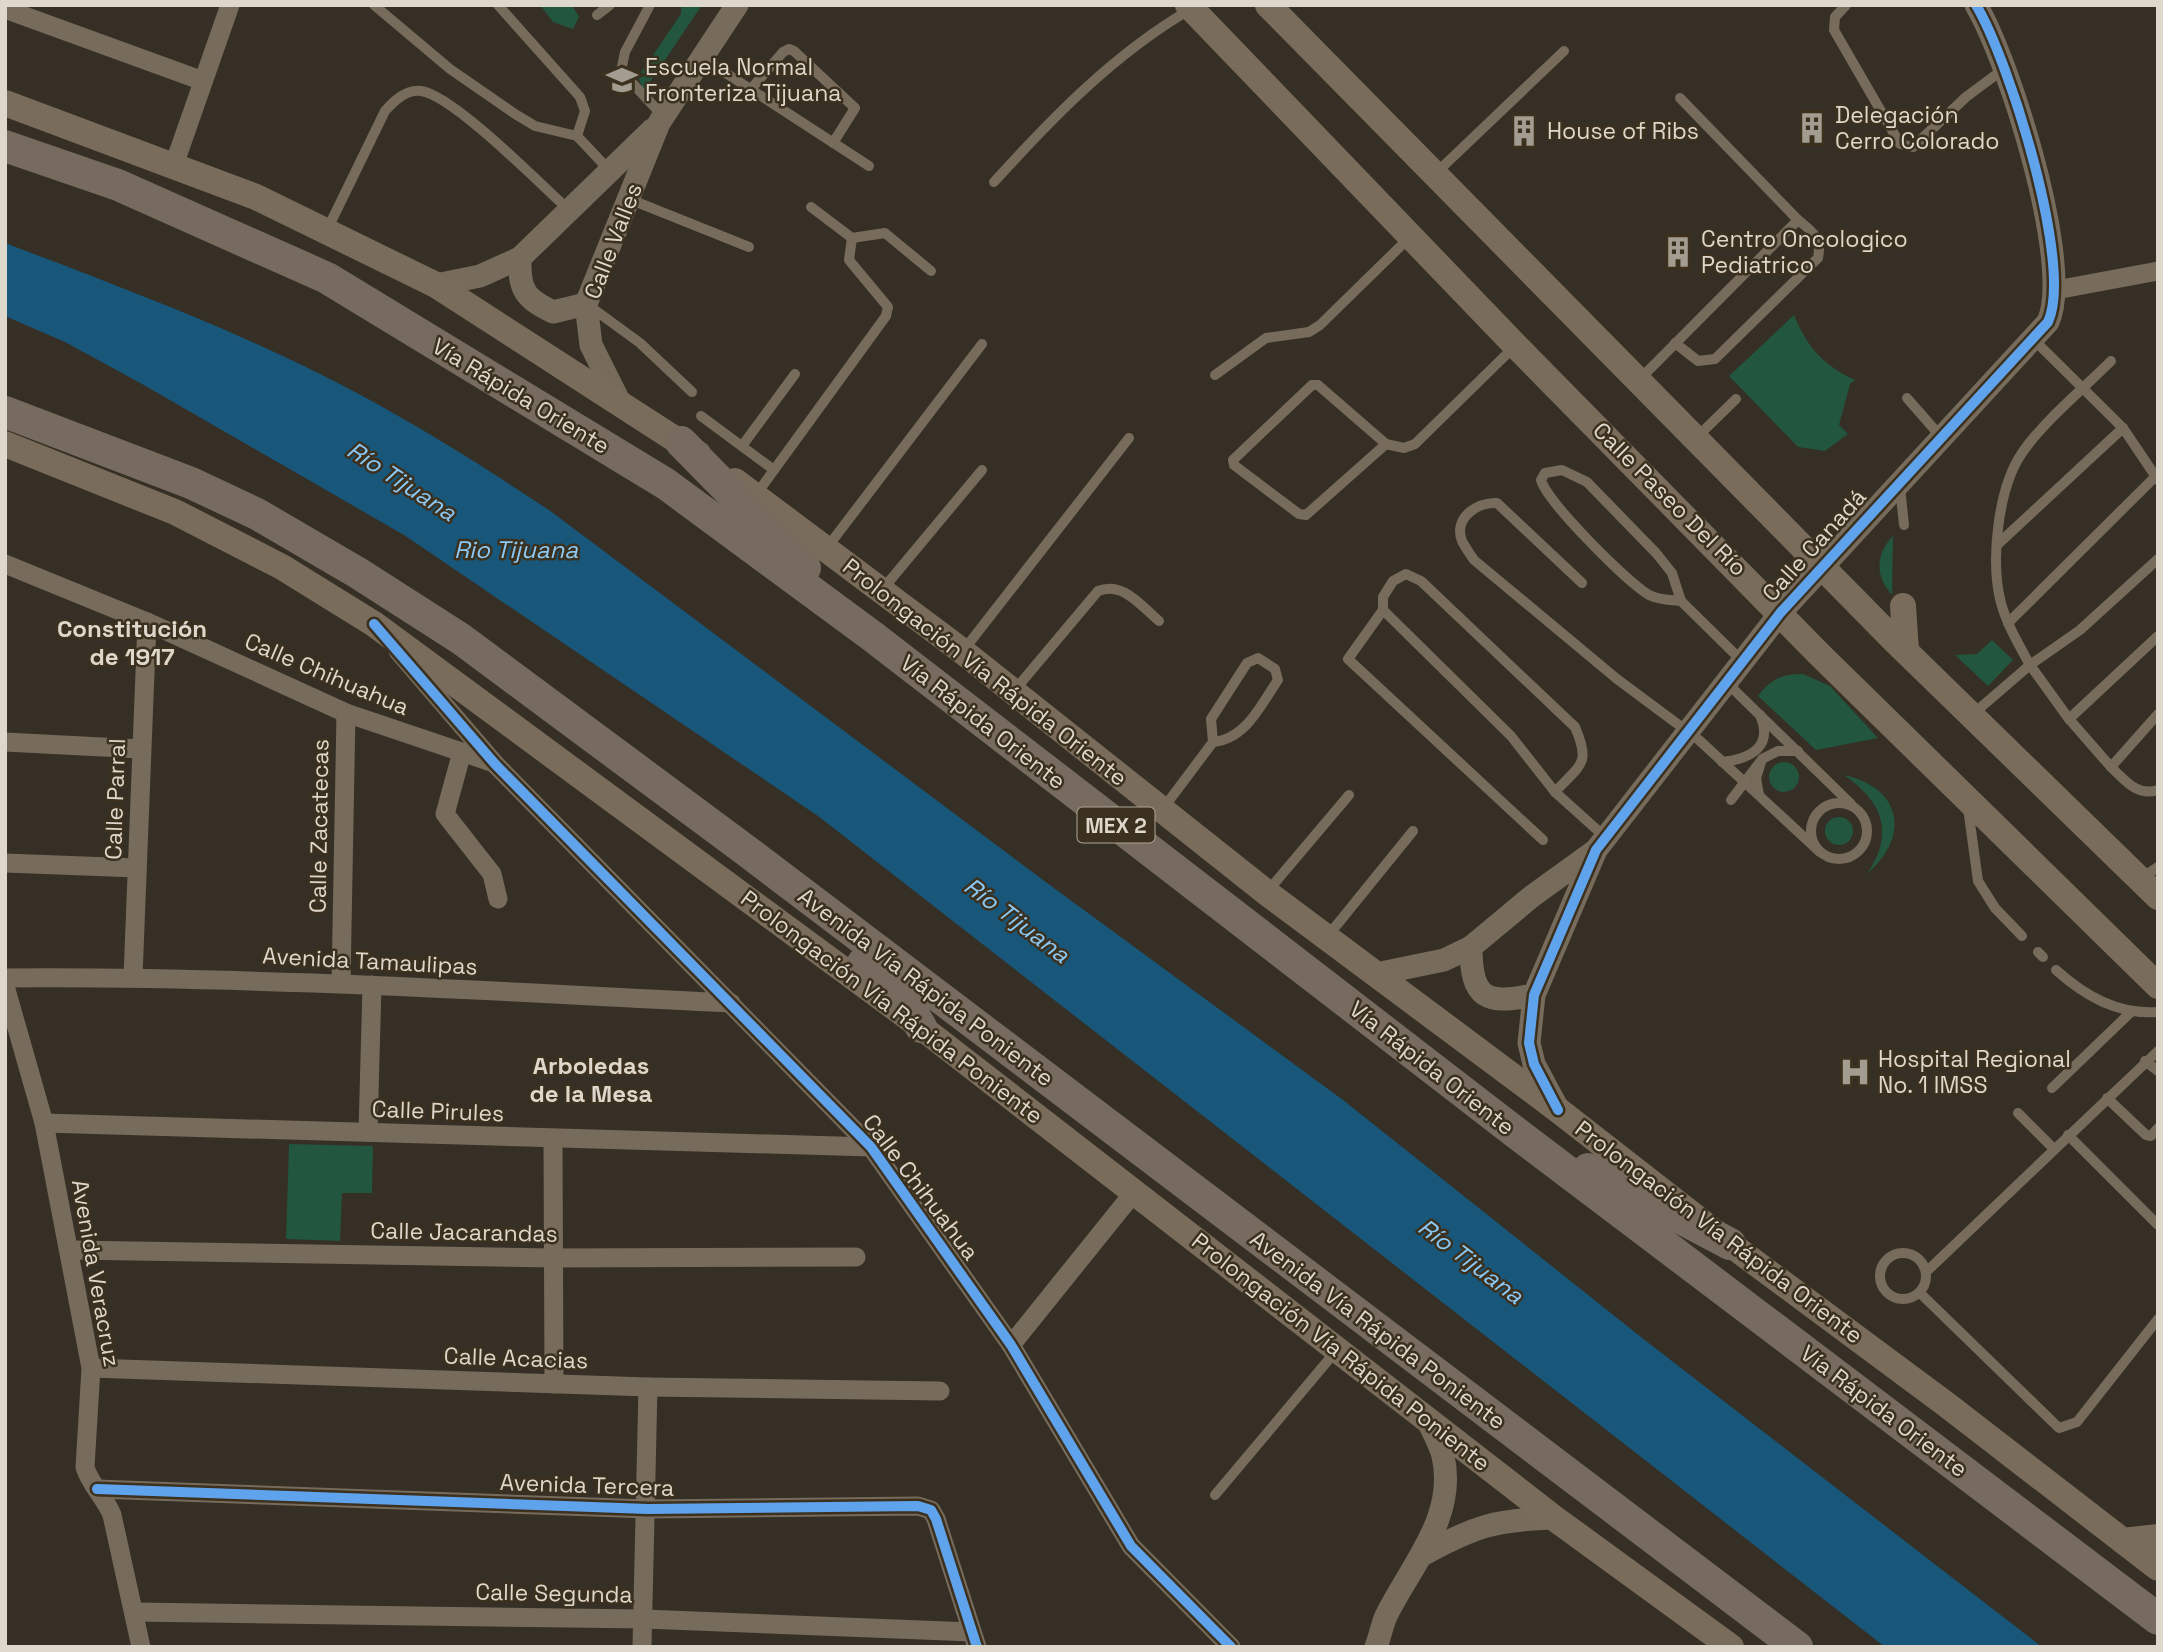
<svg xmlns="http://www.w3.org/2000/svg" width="2163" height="1652" font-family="'Space Grotesk',sans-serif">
<rect width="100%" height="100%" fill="#352f25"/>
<g fill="#22563e">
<polygon points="540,5 572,5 579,17 573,29 553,22"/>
<polygon points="681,5 702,5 644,91 638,77 681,14"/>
<path d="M 1794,315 C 1807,347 1823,365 1855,380 L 1850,384 L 1839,425 L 1848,434 L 1825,451 L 1798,447 L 1729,376 Z"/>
<path d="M 1893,536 L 1892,595 C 1875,576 1875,555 1893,536 Z"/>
<polygon points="1992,640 2013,660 1988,686 1955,655 1977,654"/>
<path d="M 1803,674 L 1830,686 L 1878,738 L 1816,750 L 1758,696 C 1771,679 1782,674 1803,674 Z"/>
<circle cx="1784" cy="777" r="15"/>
<path d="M 1844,775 C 1902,788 1911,836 1867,874 C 1895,833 1883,802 1844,775 Z"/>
<circle cx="1839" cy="831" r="14"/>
<polygon points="289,1144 373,1146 372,1193 342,1193 340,1241 286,1239"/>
</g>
<path fill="#18577a" d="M 5,243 C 134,292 266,341 386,409 C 442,440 496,475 549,510 L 1043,880 L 1343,1100 L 1646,1341 L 2042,1647 L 1885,1647 L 818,816 L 404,535 L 142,384 L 65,342 L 5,316 Z"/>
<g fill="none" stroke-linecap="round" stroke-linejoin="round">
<g stroke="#776b5b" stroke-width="10">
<polyline points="374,5 450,69 515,114 535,126 577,136 610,171"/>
<polyline points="498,5 580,97 585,111 577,136"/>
<polyline points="650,5 625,52 621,71 663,116"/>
<polyline points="1846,5 1835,17 1834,30 1900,144 1913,147 1966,97 2005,68"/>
<polyline points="597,15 610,5"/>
<polyline points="701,57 869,166"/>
<polyline points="751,89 783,52 789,49 794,51 855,108 833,143"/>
<polyline points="1435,174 1564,51"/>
<path d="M 994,182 C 1053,117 1115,53 1191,9"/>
<polyline points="629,199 749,247"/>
<path d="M 327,230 L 385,111 C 394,101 406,89 421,91 C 453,95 541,185 569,210"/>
<polyline points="852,238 885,233 931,271"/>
<polyline points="588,305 640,343 692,392"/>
<polyline points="2033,339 2123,428"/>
<path d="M 1675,343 L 1698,361 L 1715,359 L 1818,258 C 1822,238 1813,232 1798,220 L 1680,98"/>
<polyline points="1215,375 1266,338 1309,332 1320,325 1409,238"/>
<polyline points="1639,380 1798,220"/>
<polyline points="1907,398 1941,437"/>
<polyline points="701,416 774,470"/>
<polyline points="1696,438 1736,399"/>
<polyline points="1386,444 1318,385 1312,385 1233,460 1234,465 1299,514 1306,515 1386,444 1404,448 1415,444 1515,346"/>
<polyline points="742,446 795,374"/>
<polyline points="1900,487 1904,525"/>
<polyline points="755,496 886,316 888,307 849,260 852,238 811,207"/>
<polyline points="1998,544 2123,428 2158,480"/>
<polyline points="826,549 982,344"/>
<polyline points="2158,559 2080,630 2030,665 2069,719 2111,767 2158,714"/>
<path d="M 1582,583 L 1497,503 C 1477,502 1453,518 1462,541 C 1465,547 1470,554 1474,560 L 1617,679 L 1699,740 L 1820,852"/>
<polyline points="882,590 982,470"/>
<path d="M 1681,601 C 1670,600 1659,600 1649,595 C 1626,581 1548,503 1541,480 L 1545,473 L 1562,470 L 1587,482 L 1656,553 L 1672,573 L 1681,601 L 1743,662"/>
<polyline points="1383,610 1511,736 1555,792 1605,837"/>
<polyline points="2008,623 2156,476"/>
<polyline points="963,651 1129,438"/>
<polyline points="1727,683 1851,804"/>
<path d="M 1014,691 L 1098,591 C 1123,581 1141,606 1159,621"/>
<path d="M 1973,714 L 2030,665 C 2019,645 2007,625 2001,603 C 1990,561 1998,488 2022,453 C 2042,423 2084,388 2111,361"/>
<polyline points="2069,719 2158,636"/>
<path d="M 1722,762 C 1750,759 1774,747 1760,715"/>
<path d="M 2111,767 C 2125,780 2137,797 2158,790"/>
<polyline points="1759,795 1756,778 1762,759 1778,751 1798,751"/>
<polyline points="1731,800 1760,762"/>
<circle cx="1839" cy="831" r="28"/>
<polyline points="1968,808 1978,881 1995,908 2022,936"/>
<path d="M 1162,810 L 1213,742 L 1211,719 L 1247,663 L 1258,658 L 1275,669 L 1278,680 C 1260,706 1246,739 1213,742"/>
<path d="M 1543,840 L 1348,659 L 1383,610 L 1383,597 L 1393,581 L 1406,574 L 1421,581 L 1575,727 C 1591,764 1581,764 1555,792"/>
<polyline points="2140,879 2158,867"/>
<polyline points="1267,892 1349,795"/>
<polyline points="1327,937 1413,831"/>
<polyline points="2038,952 2043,957"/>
<path d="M 2056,970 C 2085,996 2118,1015 2158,1012"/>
<polyline points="2145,1061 2158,1071"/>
<polyline points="2052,1088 2130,1013"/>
<polyline points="2107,1098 2146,1135 2151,1136 2158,1128"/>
<polyline points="2018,1113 2054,1149"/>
<polyline points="2068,1135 2158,1225"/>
<circle cx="1903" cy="1276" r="23"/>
<polyline points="1926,1272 2158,1051"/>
<polyline points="1920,1293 2059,1428 2077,1422 2158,1319"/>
<polyline points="1215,1495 1336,1351"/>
</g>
<g stroke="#776b5b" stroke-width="19">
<polyline points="5,9 203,81"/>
<polyline points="174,165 230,5"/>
<polyline points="2056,290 2158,271"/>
<polyline points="5,564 147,622 346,713 494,763"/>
<polyline points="398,651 495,764 871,1147 1011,1345 1131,1546 1231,1647"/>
<polyline points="5,742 141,749"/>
<polyline points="462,752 445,814 492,874 498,899"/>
<polyline points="5,863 137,868"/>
<polyline points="133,977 147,622"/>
<path d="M 5,978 C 248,976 489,991 731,1003"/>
<polyline points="341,982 346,713"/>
<path d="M 5,986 L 44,1123 L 91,1368 L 85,1467 C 90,1485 105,1497 112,1515 L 141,1647"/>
<polyline points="44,1123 871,1147"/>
<polyline points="368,1132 372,985"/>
<polyline points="553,1140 554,1384"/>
<polyline points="71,1250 551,1258 856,1257"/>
<polyline points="1011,1345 1135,1191"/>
<polyline points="91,1368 648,1387 940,1391"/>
<polyline points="97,1489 648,1509 918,1506 931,1510 936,1519 977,1647"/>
<polyline points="135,1612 644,1619 972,1632"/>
<polyline points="642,1647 648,1387"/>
</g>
<g stroke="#776b5b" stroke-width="23">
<path d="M 520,258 C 519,291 525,298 553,312 L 586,304"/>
<polyline points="436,285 480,276 520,258 652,130"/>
<polyline points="618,399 591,345 586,304 659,123 737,5"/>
<path d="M 1471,947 C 1471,999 1486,1005 1534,995"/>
<polyline points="1376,974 1444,960 1471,947 1531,897 1596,850"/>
<path d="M 1558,1109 L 1534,1064 L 1529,1043 L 1534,995 L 1596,850 L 1781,612 L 2048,322 C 2074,266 2009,60 1976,5"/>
<path d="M 1424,1554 C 1476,1526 1494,1520 1554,1518"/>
<path d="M 1376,1647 C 1380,1637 1382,1625 1386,1616 C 1411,1565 1457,1517 1443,1456 C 1440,1444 1433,1432 1428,1421"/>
</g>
<g stroke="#7a6c5a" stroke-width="26">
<polyline points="1188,5 1515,345 1819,654 2158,986"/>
<polyline points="1268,5 1895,641 2158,897"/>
<polyline points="5,103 256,197 436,285 698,454"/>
<polyline points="5,444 175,512 282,567 374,624 921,1027 1554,1518 1731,1647"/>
<polyline points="735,481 962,651 1267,893 1558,1110 1730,1244 1947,1405 2158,1568"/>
<polyline points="1903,606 1906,651"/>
<polyline points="2123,1541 2158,1537"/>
</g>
<g stroke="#766b5e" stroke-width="32">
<polyline points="5,146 118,185 327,278 666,484 872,636 1515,1132 2158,1619"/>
<polyline points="5,412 191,483 257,514 358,573 461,639 744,849 1797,1647"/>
<polyline points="681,442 805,568"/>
<polyline points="863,963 905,1000 921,1027"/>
<polyline points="1588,1169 1730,1244"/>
</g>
<defs>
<g id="cycleway">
<polyline points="374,624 495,764 871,1147 1011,1345 1131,1546 1231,1647"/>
<path d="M 1558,1110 L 1534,1064 L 1529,1043 L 1534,995 L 1596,850 L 1781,612 L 2048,322 C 2074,266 2009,60 1976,5"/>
<polyline points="97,1489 648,1509 918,1506 931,1510 936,1519 977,1647"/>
</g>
</defs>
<use href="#cycleway" stroke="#3c301e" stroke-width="15"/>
<use href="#cycleway" stroke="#60a3ed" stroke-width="10"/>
</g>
<defs>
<symbol id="university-bare" viewBox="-9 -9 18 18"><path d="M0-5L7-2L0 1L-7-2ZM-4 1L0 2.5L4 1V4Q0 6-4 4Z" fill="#a39c91" stroke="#3c301e" stroke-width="2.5" paint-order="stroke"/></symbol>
<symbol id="building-bare" viewBox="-9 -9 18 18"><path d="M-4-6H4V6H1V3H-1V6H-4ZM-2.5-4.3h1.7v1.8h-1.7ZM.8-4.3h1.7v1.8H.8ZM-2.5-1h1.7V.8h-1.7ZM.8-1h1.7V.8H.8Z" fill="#a39c91" stroke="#3c301e" stroke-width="2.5" paint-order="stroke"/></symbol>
<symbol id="hospital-bare" viewBox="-9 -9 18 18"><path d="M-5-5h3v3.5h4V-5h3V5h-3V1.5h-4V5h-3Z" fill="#a39c91" stroke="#3c301e" stroke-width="2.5" paint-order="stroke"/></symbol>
</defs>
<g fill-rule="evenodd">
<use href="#university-bare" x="600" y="58" width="44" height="44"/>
<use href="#building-bare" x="1790" y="106" width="44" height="44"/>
<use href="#building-bare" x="1502" y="109" width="44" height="44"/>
<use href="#building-bare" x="1656" y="230" width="44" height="44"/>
<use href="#hospital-bare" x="1833" y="1050" width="44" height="44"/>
</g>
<g text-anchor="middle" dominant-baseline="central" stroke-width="5" stroke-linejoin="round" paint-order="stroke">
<rect fill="#3c301e" stroke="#ada597" stroke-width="2" x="1077.5" y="807.5" width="77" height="35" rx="5"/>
<g font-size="21" font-weight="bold" fill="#ded7cb">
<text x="1116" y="825">MEX 2</text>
</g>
<g font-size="23" fill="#ded7cb" stroke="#3c301e" text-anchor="start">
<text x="645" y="67">Escuela Normal<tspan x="645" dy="26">Fronteriza Tijuana</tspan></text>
<text x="1835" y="115">Delegación<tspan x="1835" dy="26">Cerro Colorado</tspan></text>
<text x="1547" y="131">House of Ribs</text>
<text x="1701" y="239">Centro Oncologico<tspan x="1701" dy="26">Pediatrico</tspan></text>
<text x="1878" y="1059">Hospital Regional<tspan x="1878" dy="26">No. 1 IMSS</tspan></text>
</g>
<g font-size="23" fill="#ded7cb" stroke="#3c301e">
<text transform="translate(613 241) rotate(-69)">Calle Valles</text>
<text transform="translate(521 396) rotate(31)">Vía Rápida Oriente</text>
<text transform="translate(1670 499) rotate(45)">Calle Paseo Del Río</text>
<text transform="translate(1814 545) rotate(-48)">Calle Canadá</text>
<text transform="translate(985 672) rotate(38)">Prolongación Vía Rápida Oriente</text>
<text transform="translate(327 674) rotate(23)">Calle Chihuahua</text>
<text transform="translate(983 722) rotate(38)">Vía Rápida Oriente</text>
<text transform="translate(115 799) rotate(-88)">Calle Parral</text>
<text transform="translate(319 826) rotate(-89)">Calle Zacatecas</text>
<text transform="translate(370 961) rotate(3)">Avenida Tamaulipas</text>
<text transform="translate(926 987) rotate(37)">Avenida Vía Rápida Poniente</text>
<text transform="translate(892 1007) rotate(37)">Prolongación Vía Rápida Poniente</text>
<text transform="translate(1432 1068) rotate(38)">Vía Rápida Oriente</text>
<text transform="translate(438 1111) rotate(2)">Calle Pirules</text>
<text transform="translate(921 1187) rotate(53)">Calle Chihuahua</text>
<text transform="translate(464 1232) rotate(1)">Calle Jacarandas</text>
<text transform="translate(1719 1232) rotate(37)">Prolongación Vía Rápida Oriente</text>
<text transform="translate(96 1273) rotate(80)">Avenida Veracruz</text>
<text transform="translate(1378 1330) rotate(37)">Avenida Vía Rápida Poniente</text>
<text transform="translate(1341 1352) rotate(38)">Prolongación Vía Rápida Poniente</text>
<text transform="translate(516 1358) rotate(2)">Calle Acacias</text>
<text transform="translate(1884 1411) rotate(37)">Vía Rápida Oriente</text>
<text transform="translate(587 1485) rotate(2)">Avenida Tercera</text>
<text transform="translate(554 1593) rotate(1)">Calle Segunda</text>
</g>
<g font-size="24" font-style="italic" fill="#8bc8f3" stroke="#3c301e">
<text transform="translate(402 481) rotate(33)">Río Tijuana</text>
<text x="516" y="549">Rio Tijuana</text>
<text transform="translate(1017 920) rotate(37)">Río Tijuana</text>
<text transform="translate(1471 1261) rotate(37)">Río Tijuana</text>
</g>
<g font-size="24" font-weight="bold" fill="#ded7cb" stroke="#3c301e">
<text x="132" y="628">Constitución<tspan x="132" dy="28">de 1917</tspan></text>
<text x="591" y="1065">Arboledas<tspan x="591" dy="28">de la Mesa</tspan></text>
</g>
</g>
<rect width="2163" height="1652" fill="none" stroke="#ded7cb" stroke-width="14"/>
</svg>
